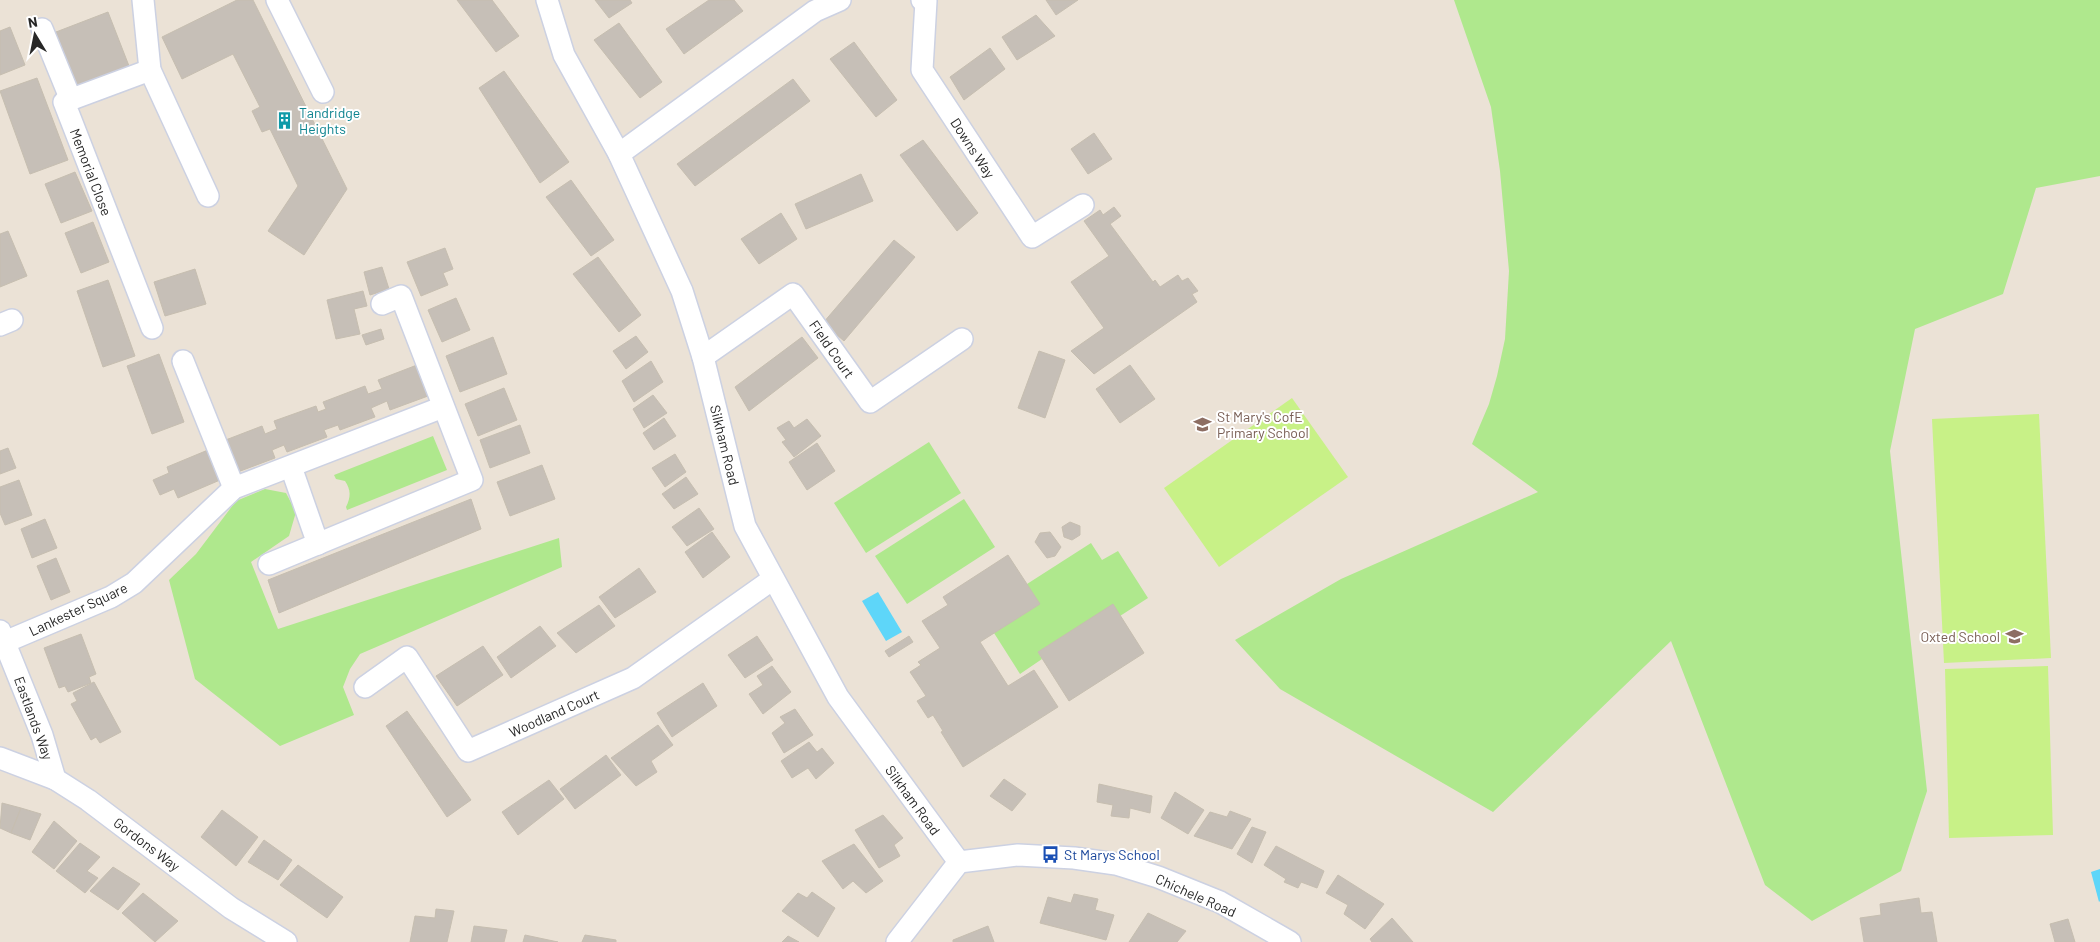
<svg xmlns="http://www.w3.org/2000/svg" width="2100" height="942" font-family="Barlow,sans-serif">
<rect width="100%" height="100%" fill="#ebe2d6"/>
<g fill="#afe88d">
<polygon points="1454,0 2100,0 2100,176 2036,188 2003,294 1915,329 1890,451 1927,791 1901,871 1812,921 1765,885 1671,641 1493,812 1280,689 1235,640 1341,579 1538,492 1472,444 1489,404 1497,376 1505,339 1509,271 1500,171 1491,107"/>
<path d="M 433,436 L 447,470 L 347,510 L 346,507 C 351,497 351,490 345,481 L 336,479 L 334,475 Z"/>
<polygon points="929,442 961,493 866,553 834,503"/>
<polygon points="265,489 286,493 296,512 289,536 251,562 278,629 559,538 562,567 360,654 350,669 343,687 354,715 280,746 195,679 169,580 196,554 236,501"/>
<polygon points="964,499 995,547 907,604 875,556"/>
<polygon points="1091,543 1102,560 1118,551 1148,598 1120,616 1113,605 1038,652 1042,659 1020,674 994,633 1027,584"/>
</g>
<g fill="#c8f187">
<polygon points="1292,398 1348,477 1219,567 1164,488"/>
<polygon points="2039,414 2051,658 1944,663 1932,419"/>
<polygon points="2048,666 2053,835 1949,838 1945,669"/>
</g>
<g fill="#5ed6f9">
<polygon points="878,592 902,632 886,641 862,601"/>
<polygon points="2100,869 2100,901 2099,902 2091,872"/>
</g>
<g fill="#c6bfb7" stroke="#c6beb0">
<polygon points="237,0 253,0 347,189 304,255 268,231 298,186 270,129 262,132 252,111 260,107 233,54 182,79 162,37"/>
<polygon points="457,0 492,0 519,36 496,52"/>
<polygon points="595,0 630,0 632,3 609,18"/>
<polygon points="709,0 734,0 743,11 684,54 666,29"/>
<polygon points="1046,0 1078,0 1056,15"/>
<polygon points="108,12 129,66 77,87 56,32"/>
<polygon points="1036,15 1055,36 1017,60 1002,37"/>
<polygon points="619,23 662,82 640,98 594,40"/>
<polygon points="10,27 25,65 0,75 0,31"/>
<polygon points="854,42 897,100 876,117 830,59"/>
<polygon points="990,48 1005,69 964,100 950,77"/>
<polygon points="504,71 569,162 540,183 479,88"/>
<polygon points="37,78 68,160 30,174 0,91"/>
<polygon points="793,79 810,101 695,186 677,164"/>
<polygon points="1094,133 1112,159 1088,174 1071,149"/>
<polygon points="923,140 978,213 957,231 900,155"/>
<polygon points="75,172 92,211 61,223 45,184"/>
<polygon points="861,174 873,201 806,229 795,204"/>
<polygon points="571,180 614,240 591,256 546,197"/>
<polygon points="1114,207 1121,216 1110,224 1153,282 1155,280 1160,287 1178,275 1182,281 1188,278 1198,291 1192,294 1197,302 1094,374 1071,351 1104,328 1071,282 1109,256 1084,221 1100,210 1103,215"/>
<polygon points="781,213 797,239 759,264 741,239"/>
<polygon points="93,222 109,262 81,273 65,233"/>
<polygon points="8,231 27,276 0,287 0,234"/>
<polygon points="894,240 915,257 844,341 823,323"/>
<polygon points="445,248 453,269 443,273 448,285 421,296 407,262"/>
<polygon points="598,257 641,315 619,332 573,274"/>
<polygon points="382,267 389,289 370,295 364,272"/>
<polygon points="195,269 206,304 165,316 154,282"/>
<polygon points="108,280 135,356 103,367 77,291"/>
<polygon points="363,291 367,306 354,309 360,334 336,339 327,300"/>
<polygon points="456,298 470,330 442,342 428,310"/>
<polygon points="381,329 384,339 366,345 362,335"/>
<polygon points="636,336 648,352 626,369 613,351"/>
<polygon points="493,337 507,374 460,392 446,356"/>
<polygon points="802,337 818,358 749,411 735,387"/>
<polygon points="1039,351 1065,360 1045,418 1018,408"/>
<polygon points="159,354 184,422 152,434 127,366"/>
<polygon points="651,361 663,382 634,402 622,381"/>
<polygon points="417,365 428,396 390,410 387,401 371,408 375,417 340,430 338,425 324,430 327,437 287,452 284,445 272,450 275,458 235,473 223,441 262,426 265,434 277,429 274,421 316,406 318,412 326,409 323,402 365,386 368,394 382,389 378,380"/>
<polygon points="1130,365 1155,399 1120,423 1096,389"/>
<polygon points="504,388 517,420 478,436 465,404"/>
<polygon points="653,395 667,413 644,428 633,409"/>
<polygon points="664,418 676,436 654,450 643,433"/>
<polygon points="807,419 821,436 794,457 782,442 786,440 777,428 789,421 794,428"/>
<polygon points="520,425 530,453 490,468 480,440"/>
<polygon points="817,443 835,471 807,490 789,462"/>
<polygon points="8,448 16,468 0,474 0,451"/>
<polygon points="208,450 220,480 178,498 174,489 160,495 153,480 169,473 167,467"/>
<polygon points="675,454 686,472 665,487 652,468"/>
<polygon points="542,465 555,499 510,516 497,482"/>
<polygon points="686,477 698,494 674,509 662,494"/>
<polygon points="19,480 32,515 5,525 0,513 0,487"/>
<polygon points="471,499 481,529 279,613 268,580"/>
<polygon points="699,508 714,529 687,546 672,527"/>
<polygon points="45,519 57,548 32,558 21,529"/>
<polygon points="1070,522 1080,526 1080,535 1072,540 1064,537 1062,527"/>
<polygon points="712,532 730,557 703,578 685,552"/>
<polygon points="1050,532 1061,547 1055,556 1047,558 1035,542 1040,533"/>
<polygon points="1008,555 1040,604 980,642 1008,686 1034,670 1058,707 963,767 941,732 943,731 933,715 928,718 917,701 926,696 910,672 921,665 918,662 940,648 922,621 948,605 943,597"/>
<polygon points="56,558 70,592 51,600 37,566"/>
<polygon points="639,568 656,592 615,618 599,597"/>
<polygon points="1113,604 1144,653 1069,701 1038,652"/>
<polygon points="599,605 615,626 576,653 557,633"/>
<polygon points="540,626 556,646 511,678 497,657"/>
<polygon points="81,634 96,674 89,677 91,683 68,692 65,686 59,688 44,648"/>
<polygon points="757,636 773,660 745,678 728,655"/>
<polygon points="909,636 913,642 889,657 885,651"/>
<polygon points="483,646 503,675 457,706 436,676"/>
<polygon points="772,666 791,692 763,714 749,694 763,685 757,676"/>
<polygon points="94,682 121,732 100,743 96,737 91,740 71,704 77,701 73,693"/>
<polygon points="703,683 717,706 672,737 657,713"/>
<polygon points="795,709 813,735 784,753 772,733 785,723 780,717"/>
<polygon points="407,711 471,800 447,817 386,726"/>
<polygon points="658,725 673,745 651,761 657,772 636,786 611,758"/>
<polygon points="809,742 817,752 822,748 834,763 816,779 808,768 792,778 781,761"/>
<polygon points="606,755 621,775 575,809 560,789"/>
<polygon points="1004,779 1026,794 1012,811 990,796"/>
<polygon points="549,780 564,799 518,835 502,812"/>
<polygon points="1099,784 1152,796 1150,813 1130,808 1129,818 1111,816 1113,805 1097,802"/>
<polygon points="1175,792 1204,810 1188,834 1161,818"/>
<polygon points="2,803 21,808 11,833 0,828"/>
<polygon points="21,808 41,814 30,840 11,833"/>
<polygon points="222,810 258,837 236,866 201,837"/>
<polygon points="1230,811 1251,819 1232,849 1194,836 1210,812 1227,817"/>
<polygon points="883,815 903,838 894,845 900,856 879,868 855,830"/>
<polygon points="54,821 77,841 54,869 32,852"/>
<polygon points="1252,827 1266,832 1252,863 1237,854"/>
<polygon points="264,840 292,860 278,880 248,862"/>
<polygon points="80,843 100,857 87,871 98,878 85,893 56,871"/>
<polygon points="854,844 883,881 866,893 853,881 843,889 822,861"/>
<polygon points="1276,846 1324,871 1317,888 1301,882 1298,888 1284,882 1286,879 1264,865"/>
<polygon points="298,865 343,897 327,918 280,885"/>
<polygon points="113,867 140,884 118,910 90,891"/>
<polygon points="1338,875 1384,904 1365,929 1344,914 1348,905 1326,893"/>
<polygon points="812,892 835,908 818,937 782,911 798,893 807,898"/>
<polygon points="143,893 178,921 155,942 122,913"/>
<polygon points="1074,894 1098,899 1095,910 1114,915 1106,940 1040,923 1048,897 1071,903"/>
<polygon points="1919,898 1921,913 1932,912 1937,942 1864,942 1860,918 1881,915 1880,904"/>
<polygon points="436,909 454,911 447,942 410,942 415,916 435,918"/>
<polygon points="1148,913 1186,931 1177,942 1129,942"/>
<polygon points="1392,918 1413,942 1372,942 1370,939"/>
<polygon points="2068,919 2075,942 2055,942 2050,924"/>
<polygon points="474,926 507,930 504,942 471,942"/>
<polygon points="988,926 994,942 953,942 953,940"/>
<polygon points="525,935 558,942 523,942"/>
<polygon points="585,935 616,940 616,942 582,942"/>
<polygon points="788,936 799,942 782,942"/>
</g>
<g fill="none" stroke-linecap="round" stroke-linejoin="round">
<defs>
<g id="minor">
<polyline points="143,0 150,70 208,196"/>
<polyline points="277,0 323,92"/>
<polyline points="547,0 564,55 619,154 682,291 703,357 745,526 838,697 959,862"/>
<polyline points="922,0 926,1 922,70 1032,237 1083,205"/>
<polyline points="42,29 71,100"/>
<polyline points="150,70 64,102 152,328"/>
<polyline points="619,154 815,11 840,0"/>
<polyline points="0,325 12,320"/>
<polyline points="703,357 793,294 870,402 962,339"/>
<polyline points="183,361 234,488"/>
<polyline points="291,467 318,544"/>
<polyline points="269,564 472,480 401,296 382,304"/>
<polyline points="0,631 42,735 55,779"/>
<polyline points="5,642 111,597 134,583 234,488 443,407"/>
<polyline points="365,687 407,657 468,751 633,678 773,579"/>
<polyline points="0,758 55,779 88,800 231,908 286,942"/>
<polyline points="897,942 959,862 1018,855 1074,858 1116,864 1158,877 1220,902 1290,942"/>
</g>
</defs>
<use href="#minor" stroke="#ccd1e2" stroke-width="24"/>
<use href="#minor" stroke="#fff" stroke-width="21"/>
</g>
<defs>
<symbol id="building-bare" viewBox="-9 -9 18 18"><path d="M-4-6H4V6H1V3H-1V6H-4ZM-2.5-4.3h1.7v1.8h-1.7ZM.8-4.3h1.7v1.8H.8ZM-2.5-1h1.7V.8h-1.7ZM.8-1h1.7V.8H.8Z" fill="#0f9aa8" stroke="#fff" stroke-width="2.5" paint-order="stroke"/></symbol>
<symbol id="school-bare" viewBox="-9 -9 18 18"><path d="M0-5L7-2L0 1L-7-2ZM-4 1L0 2.5L4 1V4Q0 6-4 4Z" fill="#8d6e63" stroke="#fff" stroke-width="2.5" paint-order="stroke"/></symbol>
<symbol id="bus-bare" viewBox="-9 -9 18 18"><path d="M-5-6H5V4H4V6H2V4H-2V6H-4V4H-5ZM-3.5-4V0h7V-4ZM-3.5 1.2v1.5H-2V1.2ZM2 1.2v1.5H3.5V1.2Z" fill="#1a4fb4" stroke="#fff" stroke-width="2.5" paint-order="stroke"/></symbol>
</defs>
<g fill-rule="evenodd">
<use href="#building-bare" x="272" y="108" width="25" height="25"/>
<use href="#school-bare" x="1190" y="412" width="25" height="25"/>
<use href="#school-bare" x="2002" y="624" width="25" height="25"/>
<use href="#bus-bare" x="1038" y="842" width="25" height="25"/>
</g>
<g text-anchor="middle" dominant-baseline="central" stroke-width="4" stroke-linejoin="round" paint-order="stroke">
<g font-size="14" fill="#0d838f" stroke="#fff" text-anchor="start">
<text x="299" y="112">Tandridge<tspan x="299" dy="16">Heights</tspan></text>
</g>
<g font-size="14" fill="#272727" stroke="#fff">
<text transform="translate(973 148) rotate(57)">Downs Way</text>
<text transform="translate(91 172) rotate(69)">Memorial Close</text>
<text transform="translate(832 349) rotate(55)">Field Court</text>
<text transform="translate(725 445) rotate(76)">Silkham Road</text>
<text transform="translate(78 609) rotate(-25)">Lankester Square</text>
<text transform="translate(554 713) rotate(-24)">Woodland Court</text>
<text transform="translate(34 718) rotate(70)">Eastlands Way</text>
<text transform="translate(913 800) rotate(54)">Silkham Road</text>
<text transform="translate(147 844) rotate(37)">Gordons Way</text>
<text transform="translate(1196 895) rotate(24)">Chichele Road</text>
</g>
<g font-size="14" fill="#785e54" stroke="#fff" text-anchor="start">
<text x="1217" y="416">St Mary's CofE<tspan x="1217" dy="16">Primary School</tspan></text>
<text x="2000" y="636" text-anchor="end">Oxted School</text>
</g>
<g font-size="14" fill="#164399" stroke="#fff" text-anchor="start">
<text x="1064" y="854">St Marys School</text>
</g>
</g>
<g transform="translate(35 35) rotate(350)" stroke="#ffffff" stroke-width="4" paint-order="stroke">
<path d="M0-4L9 19L0 12L-9 19Z" fill="#272727"/>
<text y="-8" font-size="14" font-weight="bold" text-anchor="middle" fill="#272727">N</text>
</g>
</svg>
